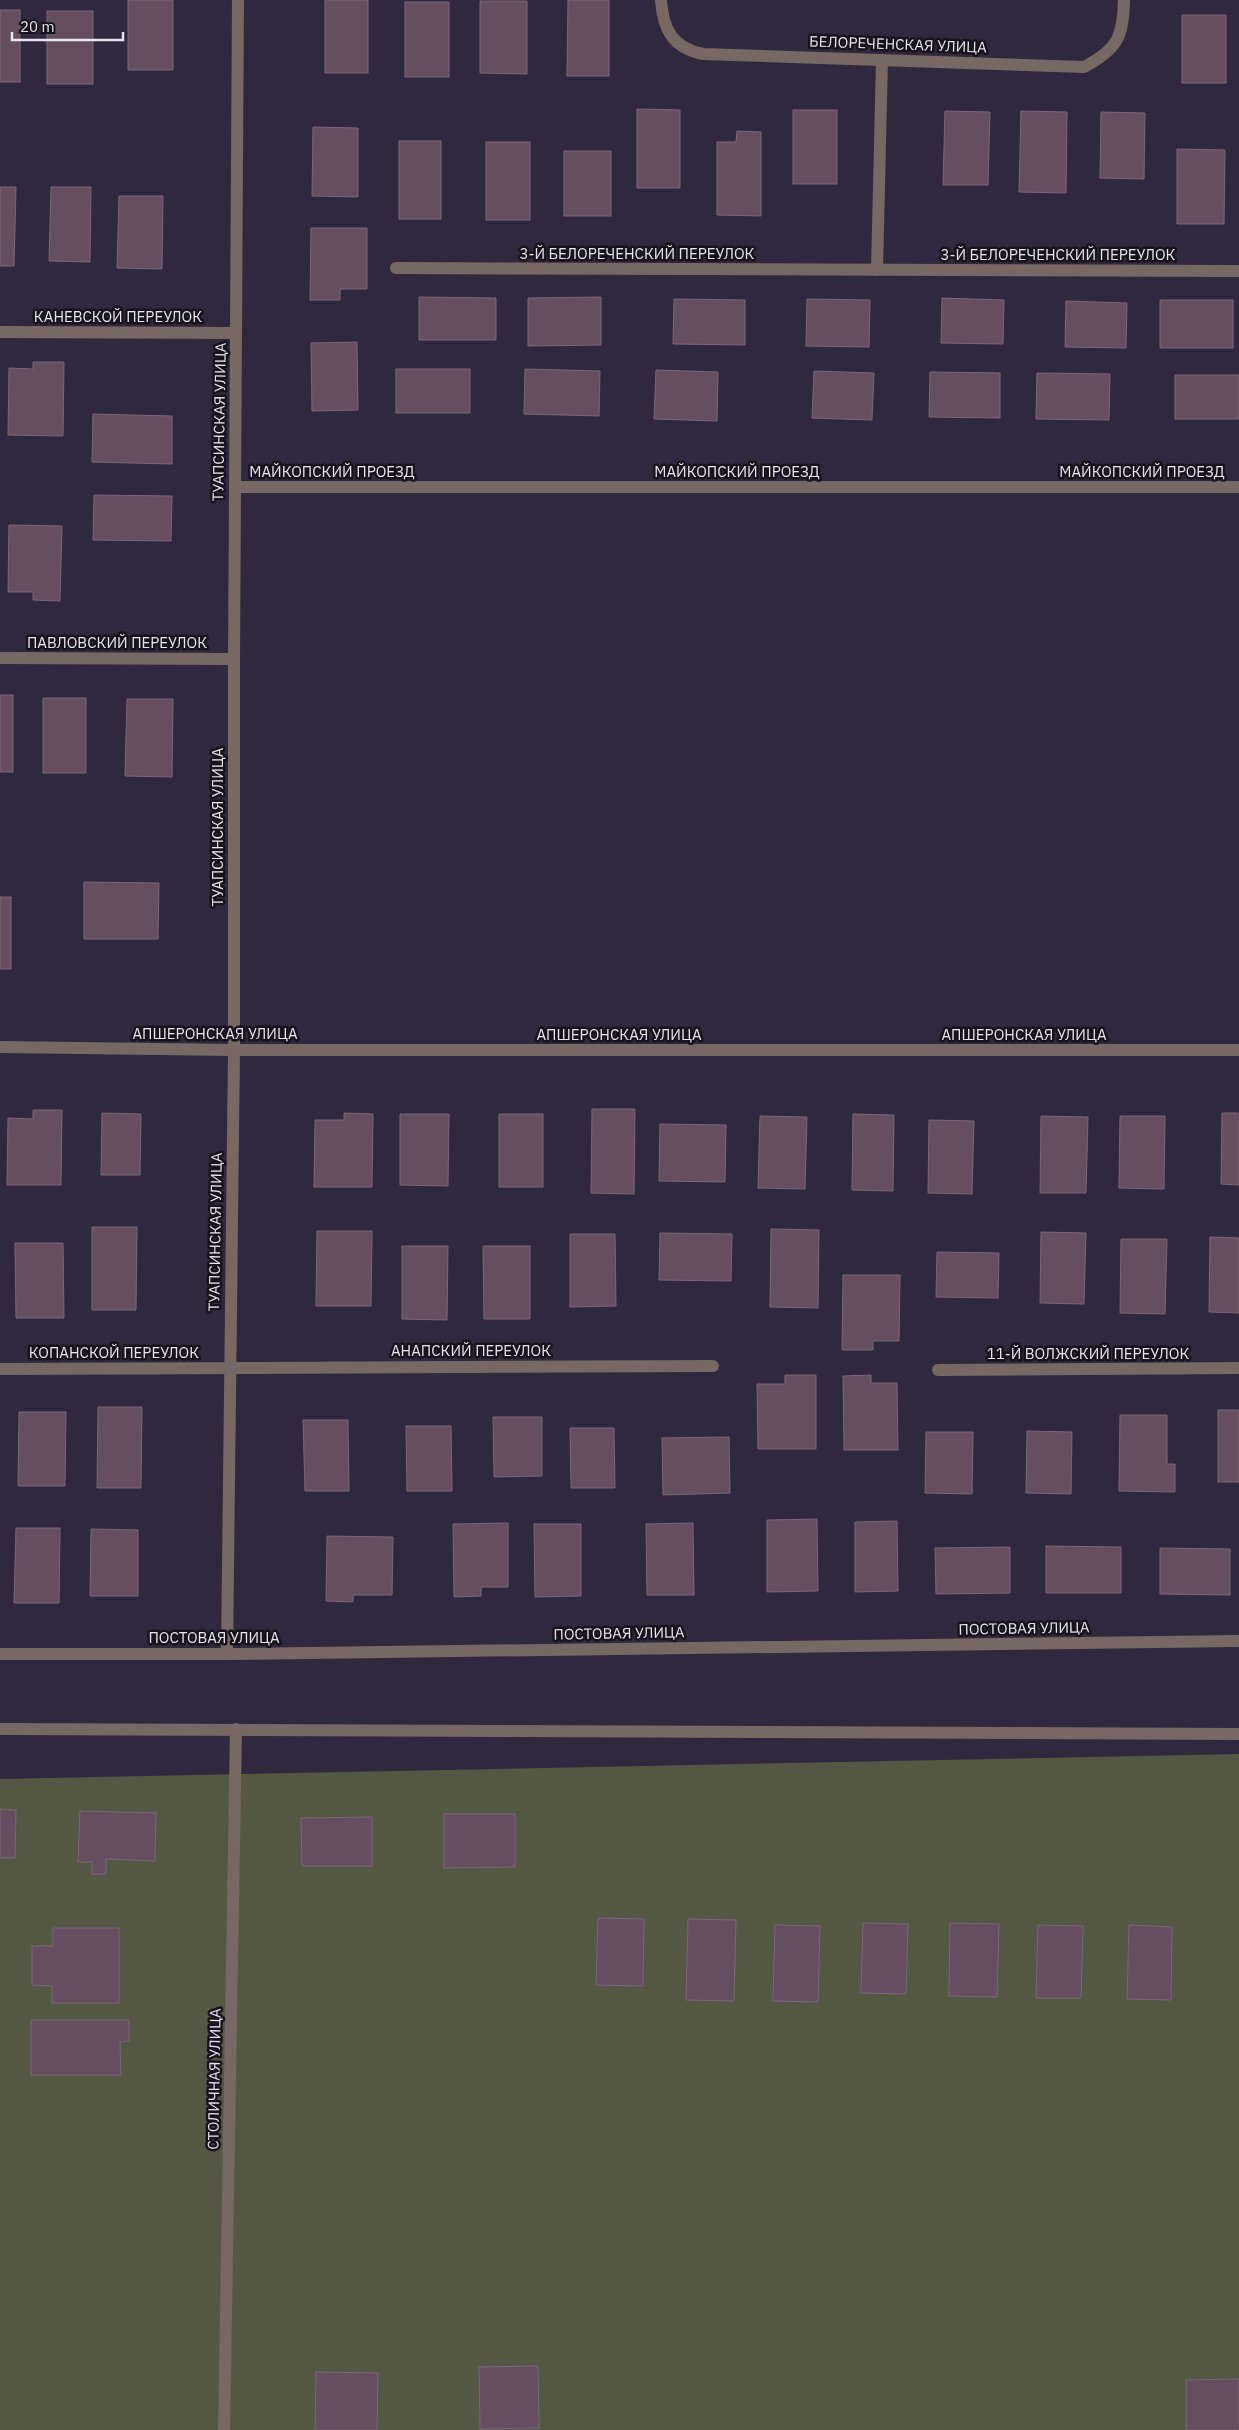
<svg xmlns="http://www.w3.org/2000/svg" width="1239" height="2430" font-family="'IBM Plex Sans',sans-serif">
<rect width="100%" height="100%" fill="#30283f"/>
<polygon fill="#545742" points="1239,1754 1239,2430 0,2430 0,1779"/>
<g fill="#654e61" stroke="#7e667a">
<rect x="128" y="0" width="45" height="70"/>
<rect x="325" y="0" width="43" height="73"/>
<polygon points="568,0 609,0 609,76 567,76"/>
<polygon points="480,1 527,1 527,74 480,73"/>
<rect x="405" y="2" width="44" height="75"/>
<rect x="0" y="10" width="20" height="72"/>
<rect x="47" y="11" width="46" height="73"/>
<rect x="1182" y="15" width="44" height="68"/>
<polygon points="637,109 680,110 680,188 637,188"/>
<rect x="793" y="110" width="44" height="74"/>
<polygon points="945,111 990,112 988,185 943,185"/>
<polygon points="1021,111 1067,112 1066,193 1019,192"/>
<polygon points="1101,112 1145,113 1144,179 1100,178"/>
<polygon points="313,127 358,128 358,197 312,196"/>
<polygon points="737,131 761,132 761,216 717,215 717,142 736,142"/>
<rect x="399" y="141" width="42" height="78"/>
<rect x="486" y="142" width="44" height="78"/>
<polygon points="1177,149 1225,150 1224,224 1177,224"/>
<rect x="564" y="151" width="47" height="65"/>
<polygon points="0,187 16,187 14,266 0,266"/>
<polygon points="51,187 91,187 90,262 49,261"/>
<polygon points="119,196 163,196 162,269 117,268"/>
<polygon points="311,228 367,228 367,289 340,289 340,300 310,300"/>
<polygon points="419,297 496,298 496,340 419,340"/>
<polygon points="601,297 601,345 528,346 528,298"/>
<polygon points="942,298 1004,300 1003,344 941,343"/>
<polygon points="674,299 745,300 745,345 673,344"/>
<polygon points="807,299 870,300 869,347 806,346"/>
<rect x="1160" y="300" width="73" height="48"/>
<polygon points="1066,301 1127,303 1126,348 1065,347"/>
<polygon points="357,342 358,410 312,411 311,343"/>
<polygon points="33,362 64,362 63,436 8,435 9,368 33,369"/>
<rect x="396" y="369" width="74" height="44"/>
<polygon points="525,369 600,371 599,416 524,414"/>
<polygon points="656,370 718,372 717,421 654,419"/>
<polygon points="814,371 874,373 872,420 812,418"/>
<polygon points="930,372 1000,373 1000,418 929,417"/>
<polygon points="1037,373 1110,374 1109,420 1036,419"/>
<rect x="1175" y="375" width="64" height="44"/>
<polygon points="93,414 172,416 172,464 92,462"/>
<polygon points="94,495 172,496 171,541 93,540"/>
<polygon points="9,525 62,526 60,601 33,600 33,592 8,592"/>
<rect x="0" y="695" width="13" height="77"/>
<rect x="43" y="698" width="43" height="75"/>
<polygon points="127,699 173,699 172,777 125,776"/>
<polygon points="84,882 159,883 158,939 84,939"/>
<rect x="0" y="897" width="11" height="72"/>
<polygon points="592,1109 635,1109 634,1194 591,1193"/>
<polygon points="33,1110 62,1110 61,1185 7,1185 8,1118 33,1119"/>
<polygon points="102,1113 141,1114 140,1175 101,1175"/>
<polygon points="344,1113 373,1114 372,1187 314,1187 315,1120 344,1120"/>
<polygon points="1222,1113 1239,1113 1239,1185 1221,1184"/>
<polygon points="400,1114 449,1114 448,1186 400,1185"/>
<rect x="499" y="1114" width="44" height="73"/>
<polygon points="853,1114 894,1115 893,1191 852,1190"/>
<polygon points="760,1116 807,1117 805,1189 758,1188"/>
<polygon points="1041,1116 1088,1117 1086,1193 1040,1193"/>
<polygon points="1120,1116 1165,1116 1164,1189 1119,1188"/>
<polygon points="929,1120 974,1121 972,1194 928,1193"/>
<polygon points="660,1124 726,1125 725,1182 659,1181"/>
<polygon points="92,1227 137,1227 136,1310 92,1310"/>
<polygon points="771,1229 819,1230 818,1308 770,1307"/>
<polygon points="317,1231 372,1231 371,1306 316,1306"/>
<polygon points="1041,1232 1086,1233 1084,1304 1040,1303"/>
<polygon points="660,1233 732,1234 731,1281 659,1280"/>
<polygon points="570,1234 615,1234 616,1306 570,1307"/>
<polygon points="1210,1237 1239,1238 1239,1313 1209,1312"/>
<polygon points="1121,1239 1167,1239 1165,1314 1120,1313"/>
<polygon points="15,1243 63,1243 64,1318 16,1318"/>
<polygon points="402,1246 448,1246 447,1320 402,1319"/>
<polygon points="483,1246 530,1246 530,1319 484,1319"/>
<polygon points="937,1252 999,1253 998,1298 936,1297"/>
<polygon points="843,1275 900,1275 899,1341 873,1341 873,1350 842,1350"/>
<polygon points="785,1375 816,1375 816,1449 758,1449 757,1384 785,1384"/>
<polygon points="871,1375 871,1383 897,1383 898,1450 844,1450 843,1376"/>
<polygon points="98,1407 142,1407 141,1488 97,1488"/>
<rect x="1218" y="1410" width="21" height="72"/>
<polygon points="19,1412 66,1412 65,1486 18,1486"/>
<polygon points="1120,1415 1167,1415 1167,1464 1175,1464 1175,1492 1119,1491"/>
<polygon points="493,1417 542,1417 542,1476 494,1477"/>
<polygon points="303,1420 348,1420 349,1491 305,1491"/>
<polygon points="406,1426 451,1426 452,1491 407,1491"/>
<polygon points="570,1428 614,1428 615,1488 571,1488"/>
<polygon points="1027,1431 1072,1432 1071,1494 1026,1493"/>
<polygon points="926,1432 973,1432 972,1494 925,1493"/>
<polygon points="729,1437 730,1493 663,1495 662,1438"/>
<polygon points="817,1519 818,1591 767,1592 767,1520"/>
<polygon points="897,1521 898,1591 855,1592 855,1522"/>
<polygon points="508,1523 508,1587 481,1587 481,1596 454,1597 453,1524"/>
<polygon points="693,1523 694,1595 647,1595 646,1524"/>
<polygon points="534,1524 581,1524 581,1596 535,1597"/>
<polygon points="16,1528 60,1528 59,1603 14,1603"/>
<polygon points="91,1529 138,1530 138,1596 90,1596"/>
<polygon points="327,1536 393,1537 392,1595 353,1595 353,1602 326,1601"/>
<polygon points="1046,1546 1121,1547 1121,1593 1046,1593"/>
<polygon points="1010,1547 1010,1593 936,1594 935,1548"/>
<polygon points="1160,1548 1230,1549 1230,1595 1160,1594"/>
<polygon points="0,1809 16,1810 15,1858 0,1858"/>
<polygon points="80,1811 156,1813 155,1861 106,1859 106,1874 92,1874 92,1862 78,1862"/>
<polygon points="444,1814 515,1814 515,1867 444,1868"/>
<polygon points="372,1817 372,1866 302,1866 301,1818"/>
<polygon points="598,1918 644,1919 643,1986 596,1985"/>
<polygon points="688,1919 736,1920 734,2001 686,2000"/>
<polygon points="863,1923 908,1924 906,1994 861,1993"/>
<polygon points="950,1923 999,1924 997,1997 949,1996"/>
<polygon points="775,1925 820,1926 818,2002 773,2001"/>
<polygon points="1038,1925 1083,1926 1081,1998 1036,1998"/>
<polygon points="1129,1925 1172,1927 1171,2000 1127,1999"/>
<polygon points="53,1928 119,1928 119,2003 52,2003 52,1986 32,1985 32,1946 53,1946"/>
<polygon points="31,2020 129,2020 129,2041 120,2042 121,2075 31,2075"/>
<polygon points="538,2366 539,2428 480,2429 479,2367"/>
<polygon points="316,2372 378,2373 377,2430 315,2430"/>
<polygon points="1239,2379 1239,2430 1186,2430 1186,2380"/>
</g>
<g fill="none" stroke-linecap="round" stroke-linejoin="round">
<g stroke="#786863" stroke-width="12">
<path d="M 661,0 C 663,30 673,48 703,54 L 1084,67 C 1118,49 1123,37 1124,0"/>
<polyline points="396,268 1239,271"/>
<polyline points="877,270 882,60"/>
<polyline points="0,332 236,333"/>
<polyline points="235,487 1239,487"/>
<polyline points="0,658 234,659"/>
<polyline points="0,1047 234,1050 1239,1050"/>
<polyline points="0,1369 713,1366"/>
<polyline points="938,1370 1239,1368"/>
<polyline points="0,1654 227,1654 1239,1641"/>
<polyline points="227,1654 234,1050 234,659 238,0"/>
<polyline points="0,1729 1239,1734"/>
<polyline points="224,2430 236,1729"/>
</g>
</g>
<g text-anchor="middle" dominant-baseline="central" stroke-width="5" stroke-linejoin="round" paint-order="stroke">
<g font-size="15" fill="#e9e4f3" stroke="#17131d">
<text transform="translate(898 44) rotate(2)">БЕЛОРЕЧЕНСКАЯ УЛИЦА</text>
<text x="637" y="253">3-Й БЕЛОРЕЧЕНСКИЙ ПЕРЕУЛОК</text>
<text x="1058" y="254">3-Й БЕЛОРЕЧЕНСКИЙ ПЕРЕУЛОК</text>
<text x="118" y="316">КАНЕВСКОЙ ПЕРЕУЛОК</text>
<text transform="translate(219 422) rotate(-89)">ТУАПСИНСКАЯ УЛИЦА</text>
<text x="332" y="471">МАЙКОПСКИЙ ПРОЕЗД</text>
<text x="737" y="471">МАЙКОПСКИЙ ПРОЕЗД</text>
<text x="1142" y="471">МАЙКОПСКИЙ ПРОЕЗД</text>
<text x="117" y="642">ПАВЛОВСКИЙ ПЕРЕУЛОК</text>
<text transform="translate(217 827) rotate(-90)">ТУАПСИНСКАЯ УЛИЦА</text>
<text x="215" y="1033">АПШЕРОНСКАЯ УЛИЦА</text>
<text x="619" y="1034">АПШЕРОНСКАЯ УЛИЦА</text>
<text x="1024" y="1034">АПШЕРОНСКАЯ УЛИЦА</text>
<text transform="translate(215 1232) rotate(-89)">ТУАПСИНСКАЯ УЛИЦА</text>
<text x="471" y="1350">АНАПСКИЙ ПЕРЕУЛОК</text>
<text x="114" y="1352">КОПАНСКОЙ ПЕРЕУЛОК</text>
<text x="1088" y="1353">11-Й ВОЛЖСКИЙ ПЕРЕУЛОК</text>
<text transform="translate(1024 1628) rotate(-1)">ПОСТОВАЯ УЛИЦА</text>
<text transform="translate(619 1633) rotate(-1)">ПОСТОВАЯ УЛИЦА</text>
<text x="214" y="1637">ПОСТОВАЯ УЛИЦА</text>
<text transform="translate(214 2079) rotate(-89)">СТОЛИЧНАЯ УЛИЦА</text>
</g>
</g>
<path d="M12 32v8h111v-8" fill="none" stroke="#e9e4f3" stroke-width="2.5"/>
<text x="20" y="32" font-size="15" fill="#e9e4f3" stroke="#17131d" stroke-width="4" paint-order="stroke">20 m</text>
</svg>
